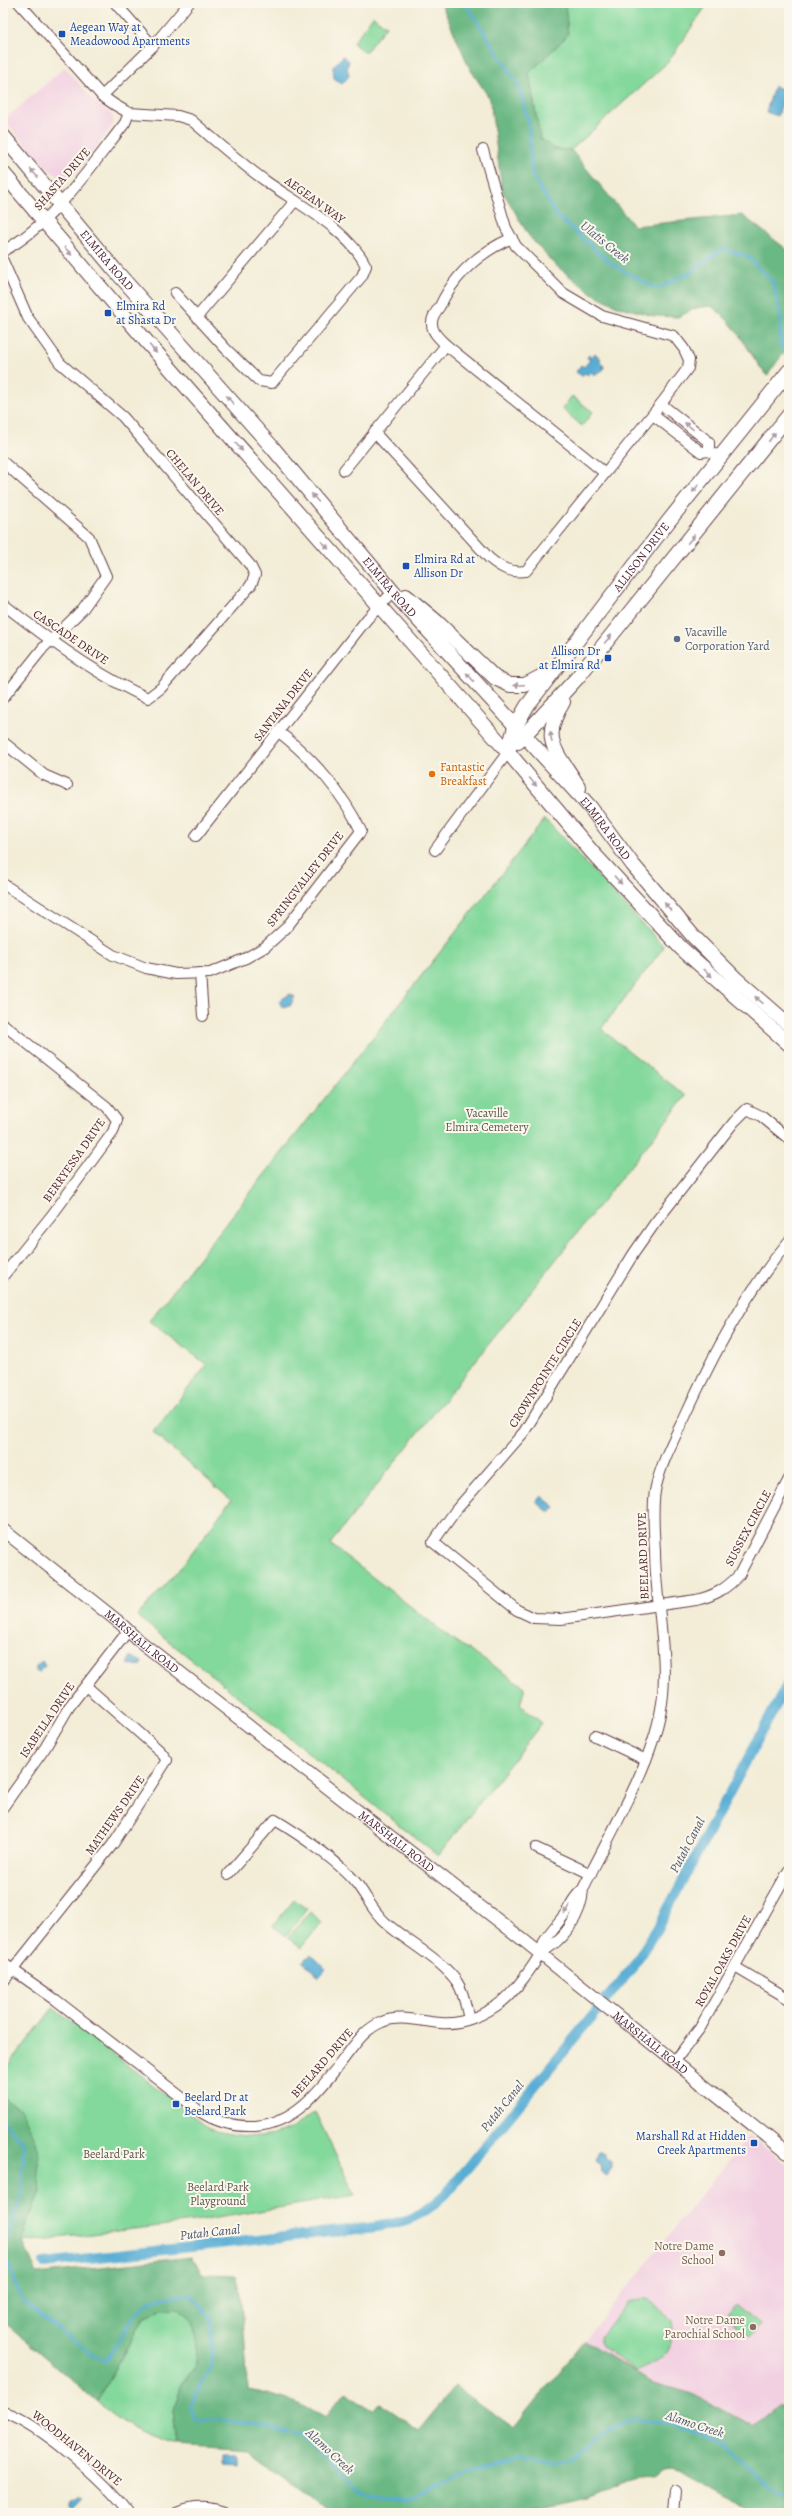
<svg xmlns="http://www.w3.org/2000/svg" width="792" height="2516" font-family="Alegreya,serif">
<rect width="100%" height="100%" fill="#fbf7ec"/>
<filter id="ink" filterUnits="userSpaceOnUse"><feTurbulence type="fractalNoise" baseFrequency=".025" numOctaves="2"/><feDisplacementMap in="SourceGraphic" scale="8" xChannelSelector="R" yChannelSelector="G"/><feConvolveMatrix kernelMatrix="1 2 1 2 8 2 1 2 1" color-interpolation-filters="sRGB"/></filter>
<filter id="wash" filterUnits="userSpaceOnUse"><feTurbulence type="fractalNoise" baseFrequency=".012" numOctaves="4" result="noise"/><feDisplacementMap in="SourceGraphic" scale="16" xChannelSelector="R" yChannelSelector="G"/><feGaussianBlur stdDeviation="0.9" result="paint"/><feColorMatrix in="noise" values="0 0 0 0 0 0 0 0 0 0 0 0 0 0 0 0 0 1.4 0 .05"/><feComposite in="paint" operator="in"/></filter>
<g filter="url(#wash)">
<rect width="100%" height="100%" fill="#f3edd7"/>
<g fill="#f2cfe1">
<polygon points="65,67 93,100 112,115 114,123 79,170 71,176 60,177 45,167 4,120"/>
<polygon points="749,2135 789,2167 789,2406 778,2407 754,2426 692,2394 650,2382 585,2340"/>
</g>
<g fill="#83d89b" stroke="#667c63">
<polygon points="565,3 706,3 706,6 668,62 571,150 554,149 540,138 529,73 568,35"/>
<polygon points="373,16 386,26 365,53 353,43"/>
<polygon points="572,396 593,412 582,426 562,409"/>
<polygon points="545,819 664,947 601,1029 686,1096 330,1544 455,1641 525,1687 520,1705 542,1723 438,1856 137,1616 178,1571 231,1500 153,1432 207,1365 149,1321"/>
<polygon points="294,1900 307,1909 286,1936 273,1926"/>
<polygon points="310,1912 322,1922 301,1948 288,1938"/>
<path d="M 53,2008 L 210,2129 C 251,2141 281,2140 315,2112 L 355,2195 L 194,2222 L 23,2242 L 28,2219 L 40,2192 L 21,2110 L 3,2097 L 3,2072 Z"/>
<path d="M 646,2298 L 654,2302 L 671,2321 C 676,2354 663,2360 636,2372 L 601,2344 L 600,2337 L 628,2302 Z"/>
<polygon points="735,2305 760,2325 750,2337 725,2317"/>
<path d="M 179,2308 L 194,2320 L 197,2348 L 196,2365 L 182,2385 L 173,2411 L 177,2445 C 141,2435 126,2426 97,2402 L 143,2318 L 162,2309 Z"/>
</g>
<g fill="#6ab883" stroke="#5a6c57">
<path d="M 441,3 L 565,3 L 568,35 L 529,73 L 540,138 L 554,149 L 571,150 L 634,226 L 742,215 L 789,251 L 789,345 L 767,376 C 748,353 737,323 711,306 L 696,308 L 678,317 L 654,316 L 617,306 L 590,292 L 554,264 L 529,236 L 502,190 L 490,99 L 470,69 Z"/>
<path d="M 3,2097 L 21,2110 L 37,2144 L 40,2192 L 28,2219 L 23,2242 L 37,2274 L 191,2257 L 203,2274 L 235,2275 L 242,2302 L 248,2390 C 277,2395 300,2403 325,2417 L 345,2392 L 374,2410 L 380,2403 L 419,2430 L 455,2386 L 514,2428 L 585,2340 L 650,2382 L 692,2394 L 754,2426 L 778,2406 L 789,2406 L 789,2513 L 751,2513 L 672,2469 L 662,2470 L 653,2477 C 629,2473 607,2493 584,2499 C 554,2508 524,2509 492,2511 L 485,2513 L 331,2513 L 248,2450 L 177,2445 L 173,2411 L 182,2385 L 196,2365 L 197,2348 L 193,2320 L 179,2308 L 162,2309 L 143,2318 L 97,2402 L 3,2321 Z"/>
</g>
<g fill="#58add4" stroke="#516680">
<polygon points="343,56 349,61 347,67 349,76 342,84 334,78 333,67"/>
<polygon points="774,86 786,90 778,116 766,112"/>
<polygon points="595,353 601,359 599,362 604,366 603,370 594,375 591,372 588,375 585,373 582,376 576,372 581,365 584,367 590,360 587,358 589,355 592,357"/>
<polygon points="290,994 295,997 290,1006 282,1007 279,1001"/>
<polygon points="541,1496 555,1507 550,1513 536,1502"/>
<polygon points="131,1656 142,1662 141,1666 129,1664 129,1660"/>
<polygon points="42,1661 45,1666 38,1673 36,1672 36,1666"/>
<polygon points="311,1954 326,1969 319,1977 303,1962"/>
<polygon points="599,2152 605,2155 605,2158 612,2163 612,2168 607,2175 601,2171 600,2164 595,2160"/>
<polygon points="222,2454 237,2454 237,2463 222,2462"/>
<polygon points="78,2497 82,2499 73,2508 69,2506 69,2502"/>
</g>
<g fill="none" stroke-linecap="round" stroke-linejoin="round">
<g stroke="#58add4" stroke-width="3">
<polyline points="465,3 518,84 529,124 532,175 556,215 613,265 657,289 691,272 722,249 747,256 773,282 781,315 780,344 789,360"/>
<polyline points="3,2121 24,2144 21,2199 3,2246"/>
<path d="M 3,2249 L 23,2302 L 75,2343 L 105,2361 C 119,2344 134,2308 153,2300 C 164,2296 179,2296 190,2295 L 211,2317 L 212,2364 L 191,2404 L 196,2419 L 249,2422 L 298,2434 L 358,2491 L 408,2500 L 494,2465 L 518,2459 L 554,2466 L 575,2461 L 597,2437 L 632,2419 L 668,2424 L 724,2442 L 764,2481 L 789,2496"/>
</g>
<path stroke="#58add4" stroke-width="10" d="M 44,2263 L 376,2227 C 409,2221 421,2217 446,2194 L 632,1968 L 658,1927 L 789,1681"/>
</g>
</g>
<g filter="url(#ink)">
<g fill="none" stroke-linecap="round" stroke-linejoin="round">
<defs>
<g id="minor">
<path d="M 19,3 L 102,96 L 115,105 L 129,113 L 178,116 L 191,120 C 216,141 240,163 267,182 C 298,204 349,230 366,266 L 362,276 L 272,383 L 259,381 L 226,349 L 175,293"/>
<polyline points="116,4 153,46"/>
<polyline points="102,96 153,46 189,3"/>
<path d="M 512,238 C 480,252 455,274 440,306 C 437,310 432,317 432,322 C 431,332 440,339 446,345 L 605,473"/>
<path d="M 3,251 C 51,226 92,165 125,123 L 129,113"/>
<path d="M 3,261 L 28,318 L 60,363 L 123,417 L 250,565 L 255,575 L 251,585 L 161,688 L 148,698 C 99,677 46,638 3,604"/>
<polyline points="197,317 295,201"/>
<polyline points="661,404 709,442 709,451"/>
<polyline points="653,415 701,452 709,451 720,457"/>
<path d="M 374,432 L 489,558 C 501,568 510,573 526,571 L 661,404 L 688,368 L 689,360 L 684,349 L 674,336 L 602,316 L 563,293 L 516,246 L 506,228 L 483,150"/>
<polyline points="3,462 89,537 106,576 82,610 43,648 3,698"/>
<polyline points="344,470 446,345"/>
<polyline points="3,742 44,775 67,785"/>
<polyline points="196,836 367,619 393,592"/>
<polyline points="435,850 508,752"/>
<path d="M 3,884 L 113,955 L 146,968 L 176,974 L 210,973 L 246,958 L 265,947 L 286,928 L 361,831 C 343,793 312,758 279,732"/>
<polyline points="200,973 203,1016"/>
<polyline points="3,1024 107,1107 117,1120 113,1132 52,1215 3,1276"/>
<path d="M 789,1139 L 761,1116 L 747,1109 L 734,1122 L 655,1223 L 634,1253 L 524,1432 L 456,1510 L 433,1542 L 517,1610 L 534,1618 L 561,1619 L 696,1600 C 714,1596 726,1589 739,1575 L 789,1479"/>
<polyline points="595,1736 646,1760"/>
<polyline points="3,1807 45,1748 69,1707 128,1631"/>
<polyline points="536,1848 591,1874"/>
<path d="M 228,1874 L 275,1820 C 299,1834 341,1863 357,1884 C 367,1897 373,1912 386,1923 C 407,1942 441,1959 457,1982 C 464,1992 466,2008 469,2019"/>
<path d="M 583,1889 C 609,1835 651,1767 661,1709 C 670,1663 655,1599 655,1551 C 654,1532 652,1510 655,1491 C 660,1465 674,1439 685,1416 C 714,1353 745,1294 789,1241"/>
<path d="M 3,1963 L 56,2000 L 198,2110 C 215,2122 234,2127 255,2126 C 299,2123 324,2084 349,2052 C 358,2040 367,2028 382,2022 C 400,2014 422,2022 441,2023 C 463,2025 486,2014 503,2001 C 514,1992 533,1967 540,1954 C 543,1948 543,1942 547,1937 C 553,1928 561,1920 567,1911 C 572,1902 575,1896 583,1889 C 582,1916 563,1941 540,1953"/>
<polyline points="735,1967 789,1999"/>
<polyline points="3,1982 113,1844 167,1760 160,1751 86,1686"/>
<polyline points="674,2062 700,2028 789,1870"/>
<path d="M 3,2412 C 39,2422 107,2483 129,2513"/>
<path d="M 176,2513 C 193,2506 211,2506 228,2513"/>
<polyline points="673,2513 675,2491"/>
</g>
<g id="tertiary">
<path id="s1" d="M 3,1530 L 120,1623 L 137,1639 L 527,1943 L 789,2154"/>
</g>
<g id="secondary">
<path id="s2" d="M 3,136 L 114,269 L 272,447 L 393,592 L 590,807 L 633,865 L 693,936 L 735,978 L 789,1025"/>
<polyline points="3,173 147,342 508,752 592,852 681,948 789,1044"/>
<polyline points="406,596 437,622 495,678 510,685 525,685 550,672"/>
<path d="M 563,702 C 538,742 559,753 579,788"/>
<polyline points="518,742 577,678 789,415"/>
<path id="s3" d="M 508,752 L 515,727 L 527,706 L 668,522 L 789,371"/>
</g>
</defs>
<use href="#minor" stroke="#633e45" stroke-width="12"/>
<use href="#tertiary" stroke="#633e45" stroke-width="14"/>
<use href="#secondary" stroke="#633e45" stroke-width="16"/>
<use href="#minor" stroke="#fff" stroke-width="10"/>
<use href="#tertiary" stroke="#fff" stroke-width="12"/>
<use href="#secondary" stroke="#fff" stroke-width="14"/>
</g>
<defs><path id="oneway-solid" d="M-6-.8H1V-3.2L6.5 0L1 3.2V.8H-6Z"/></defs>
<g fill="#ae9aa0">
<use href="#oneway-solid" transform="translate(34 173) rotate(-131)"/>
<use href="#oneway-solid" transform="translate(68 251) rotate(49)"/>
<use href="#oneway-solid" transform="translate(153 349) rotate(49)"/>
<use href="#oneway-solid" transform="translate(230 400) rotate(-131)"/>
<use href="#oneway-solid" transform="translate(689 426) rotate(-141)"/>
<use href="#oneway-solid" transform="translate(772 437) rotate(-52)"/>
<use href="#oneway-solid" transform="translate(239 447) rotate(49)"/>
<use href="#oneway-solid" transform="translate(696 488) rotate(129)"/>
<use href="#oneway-solid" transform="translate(315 498) rotate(-130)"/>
<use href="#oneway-solid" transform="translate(691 539) rotate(-51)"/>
<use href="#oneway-solid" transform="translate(325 545) rotate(48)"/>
<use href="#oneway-solid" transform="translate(608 639) rotate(-50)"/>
<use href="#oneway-solid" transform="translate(470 677) rotate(-132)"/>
<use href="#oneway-solid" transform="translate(519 685) rotate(178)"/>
<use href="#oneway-solid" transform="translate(551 737) rotate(-99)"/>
<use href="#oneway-solid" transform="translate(533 782) rotate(50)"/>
<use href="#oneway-solid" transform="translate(618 880) rotate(47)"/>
<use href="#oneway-solid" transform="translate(668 907) rotate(-130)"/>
<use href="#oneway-solid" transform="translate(708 973) rotate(43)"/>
<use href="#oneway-solid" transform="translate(759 1000) rotate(-139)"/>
<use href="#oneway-solid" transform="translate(567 1909) rotate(121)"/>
</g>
</g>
<g fill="#1a4fb4" stroke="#fbf7ec" stroke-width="1.5">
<rect x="58" y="30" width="8" height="8" rx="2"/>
<rect x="104" y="309" width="8" height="8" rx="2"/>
<rect x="402" y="562" width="8" height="8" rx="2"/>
<rect x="604" y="654" width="8" height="8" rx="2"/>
<rect x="172" y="2100" width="8" height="8" rx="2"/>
<rect x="750" y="2139" width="8" height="8" rx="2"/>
</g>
<circle fill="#5c6f8a" stroke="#fbf7ec" stroke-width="1.5" cx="677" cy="639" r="4"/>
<circle fill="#e8710a" stroke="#fbf7ec" stroke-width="1.5" cx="432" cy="774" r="4"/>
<g fill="#8d6e63" stroke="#fbf7ec" stroke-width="1.5">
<circle cx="722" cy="2253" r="4"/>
<circle cx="753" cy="2327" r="4"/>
</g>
<g text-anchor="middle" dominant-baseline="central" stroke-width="4" stroke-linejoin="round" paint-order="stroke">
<g font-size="12" fill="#164399" stroke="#fbf7ec" text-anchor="start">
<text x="70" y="27">Aegean Way at<tspan x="70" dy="14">Meadowood Apartments</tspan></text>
<text x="116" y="306">Elmira Rd<tspan x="116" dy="14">at Shasta Dr</tspan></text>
<text x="414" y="559">Elmira Rd at<tspan x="414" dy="14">Allison Dr</tspan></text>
<text x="600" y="651" text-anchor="end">Allison Dr<tspan x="600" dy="14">at Elmira Rd</tspan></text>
<text x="184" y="2097">Beelard Dr at<tspan x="184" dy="14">Beelard Park</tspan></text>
<text x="746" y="2136" text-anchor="end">Marshall Rd at Hidden<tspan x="746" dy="14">Creek Apartments</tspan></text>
</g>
<g font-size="12" fill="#4a1f2b" stroke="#fbf7ec">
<text transform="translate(62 179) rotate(-49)">SHASTA DRIVE</text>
<text transform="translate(315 200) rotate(36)">AEGEAN WAY</text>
<text stroke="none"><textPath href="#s2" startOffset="162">ELMIRA ROAD</textPath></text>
<text transform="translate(195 482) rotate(50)">CHELAN DRIVE</text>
<text stroke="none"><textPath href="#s3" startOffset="238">ALLISON DRIVE</textPath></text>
<text stroke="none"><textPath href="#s2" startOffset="594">ELMIRA ROAD</textPath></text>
<text transform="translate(71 637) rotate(34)">CASCADE DRIVE</text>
<text transform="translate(283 705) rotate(-52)">SANTANA DRIVE</text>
<text stroke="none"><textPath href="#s2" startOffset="918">ELMIRA ROAD</textPath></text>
<text transform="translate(305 879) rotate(-52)">SPRINGVALLEY DRIVE</text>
<text transform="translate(74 1160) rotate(-55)">BERRYESSA DRIVE</text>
<text transform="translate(545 1373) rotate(-58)">CROWNPOINTE CIRCLE</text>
<text transform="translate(748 1528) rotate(-62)">SUSSEX CIRCLE</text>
<text transform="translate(643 1556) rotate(-92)">BEELARD DRIVE</text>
<text stroke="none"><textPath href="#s1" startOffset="178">MARSHALL ROAD</textPath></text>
<text transform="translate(47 1720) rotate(-56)">ISABELLA DRIVE</text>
<text transform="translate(115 1815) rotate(-55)">MATHEWS DRIVE</text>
<text stroke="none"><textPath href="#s1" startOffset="502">MARSHALL ROAD</textPath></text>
<text transform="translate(723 1961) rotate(-61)">ROYAL OAKS DRIVE</text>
<text stroke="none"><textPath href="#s1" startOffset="826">MARSHALL ROAD</textPath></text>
<text transform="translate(322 2063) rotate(-49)">BEELARD DRIVE</text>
<text transform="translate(77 2448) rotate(39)">WOODHAVEN DRIVE</text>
</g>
<g font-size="12" fill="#4e5e75" stroke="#fbf7ec" text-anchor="start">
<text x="685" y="632">Vacaville<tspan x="685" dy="14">Corporation Yard</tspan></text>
</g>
<g font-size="12" fill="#c56008" stroke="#fbf7ec" text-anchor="start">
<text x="440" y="767">Fantastic<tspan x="440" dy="14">Breakfast</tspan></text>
</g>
<g font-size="12" fill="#5b564d" stroke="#fbf7ec">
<text x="487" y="1113">Vacaville<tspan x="487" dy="14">Elmira Cemetery</tspan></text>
<text x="114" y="2154">Beelard Park</text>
<text x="218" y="2187">Beelard Park<tspan x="218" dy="14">Playground</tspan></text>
</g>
<g font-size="12" fill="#785e54" stroke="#fbf7ec" text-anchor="end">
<text x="714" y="2246">Notre Dame<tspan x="714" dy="14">School</tspan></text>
<text x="745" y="2320">Notre Dame<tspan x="745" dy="14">Parochial School</tspan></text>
</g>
<g font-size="13" font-style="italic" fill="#50586f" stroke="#fbf7ec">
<text transform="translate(605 242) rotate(39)">Ulatis Creek</text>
<text transform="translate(687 1845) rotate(-62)">Putah Canal</text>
<text transform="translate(502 2106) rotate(-51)">Putah Canal</text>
<text transform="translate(210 2232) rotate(-6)">Putah Canal</text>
<text transform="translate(695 2424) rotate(18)">Alamo Creek</text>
<text transform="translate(330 2451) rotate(43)">Alamo Creek</text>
</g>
</g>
<rect width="792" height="2516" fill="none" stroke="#fbf7ec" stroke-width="16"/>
</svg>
